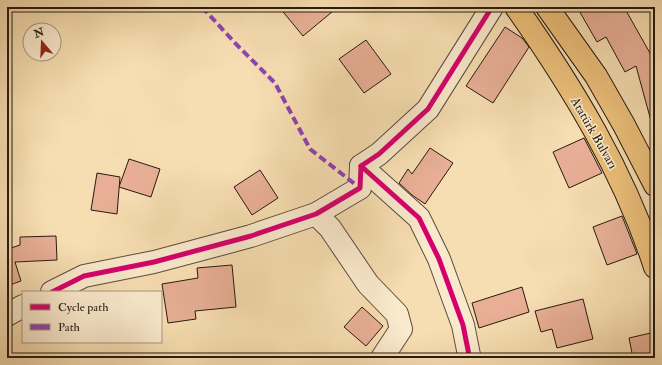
<svg xmlns="http://www.w3.org/2000/svg" width="662" height="365" font-family="'IM FELL Double Pica',serif">
<rect width="100%" height="100%" fill="#f7deb2"/>
<filter id="stains"><feTurbulence type="fractalNoise" baseFrequency=".005" numOctaves="4"/><feColorMatrix values="0 0 0 0 .2 0 0 0 0 .09 0 0 0 0 .02 0 0 0 .5 -.17"/></filter>
<radialGradient id="worn" r=".72"><stop offset=".6" stop-color="#630" stop-opacity="0"/><stop offset="1" stop-color="#630" stop-opacity=".3"/></radialGradient>
<g fill="#e8af96" stroke="#261b11">
<polygon points="279,7 338,7 303,36"/>
<polygon points="577,7 624,7 655,62 655,121 651,121 636,66 625,72 606,37 597,42"/>
<polygon points="505,27 522,38 529,47 493,103 466,86"/>
<polygon points="366,40 391,74 364,93 339,59"/>
<polygon points="584,138 602,173 569,188 553,152"/>
<polygon points="430,148 453,163 425,204 412,195 399,183 408,169 412,174"/>
<polygon points="129,159 160,169 151,197 119,187"/>
<polygon points="260,170 278,198 252,215 234,187"/>
<polygon points="97,173 120,177 117,214 91,210"/>
<polygon points="622,216 637,254 607,265 593,227"/>
<polygon points="56,236 57,260 15,262 21,281 7,286 7,245 10,244 11,248 20,245 20,237"/>
<polygon points="232,265 236,307 195,311 196,319 168,323 162,284 198,278 197,268"/>
<polygon points="522,287 529,312 479,328 472,303"/>
<polygon points="583,299 593,339 557,348 552,329 541,332 535,311"/>
<polygon points="362,307 383,326 366,346 344,327"/>
<polygon points="655,332 655,358 633,358 629,338"/>
</g>
<g fill="none" stroke-linecap="round" stroke-linejoin="round">
<defs>
<g id="minor">
<polyline points="361,166 419,218 439,259 463,325 469,355 468,358"/>
<polyline points="316,214 330,228 368,284 397,314 401,329 382,358"/>
<polyline points="52,292 84,276 154,262 251,236 316,214 360,188 361,166 379,154 428,109 492,7"/>
<polyline points="7,315 23,306"/>
</g>
<g id="highway">
<path d="M 516,7 C 573,88 624,172 655,267"/>
<polyline points="547,7 596,76 624,125 655,185"/>
</g>
</defs>
<use href="#minor" stroke="#5a4c39" stroke-width="24"/>
<use href="#highway" stroke="#261b11" stroke-width="24"/>
<use href="#minor" stroke="#faeacd" stroke-width="22"/>
<use href="#highway" stroke="#ecbf79" stroke-width="22"/>
<polyline stroke="#8e44ad" stroke-width="4" stroke-dasharray="8 4" stroke-linecap="butt" points="202,7 236,44 275,83 310,149 360,188"/>
<defs>
<g id="cycleway">
<polyline points="361,166 419,218 439,259 463,325 469,355 468,358"/>
<polyline points="52,292 84,276 154,262 251,236 316,214 360,188 361,166 379,154 428,109 492,7"/>
</g>
</defs>
<use href="#cycleway" stroke="#faeacd" stroke-width="8"/>
<use href="#cycleway" stroke="#d6006c" stroke-width="5"/>
</g>
<g text-anchor="middle" dominant-baseline="central" stroke-width="3" stroke-linejoin="round" paint-order="stroke">
<g font-size="13" fill="#261b11" stroke="#faeacd">
<text transform="translate(594 133) rotate(60)">Atatürk Bulvarı</text>
</g>
</g>
<rect width="662" height="365" fill="none" stroke="#f7deb2" stroke-width="24"/>
<rect x="8" y="8" width="646" height="349" fill="none" stroke="#261b11" stroke-width="2"/>
<rect x="12" y="12" width="638" height="341" fill="none" stroke="#261b11"/>
<rect x="22" y="291" width="140" height="52" fill="#faeacd" stroke="#a59782"/>
<rect x="30" y="304" width="20" height="6" fill="#d6006c" stroke="#a59782"/>
<text x="58" y="311" font-size="12" fill="#261b11">Cycle path</text>
<rect x="30" y="324" width="20" height="6" fill="#8e44ad" stroke="#a59782"/>
<text x="58" y="331" font-size="12" fill="#261b11">Path</text>
<g transform="translate(42 42) rotate(341)"><circle r="19" fill="#faeacd" stroke="#a59782"/>
<path d="M0-3L7 15L0 10L-7 15Z" fill="#8f2418"/>
<text y="-6" font-size="11" font-weight="bold" text-anchor="middle" fill="#261b11">N</text>
</g>
<rect width="100%" height="100%" filter="url(#stains)"/>
<rect width="100%" height="100%" fill="url(#worn)"/>
</svg>
